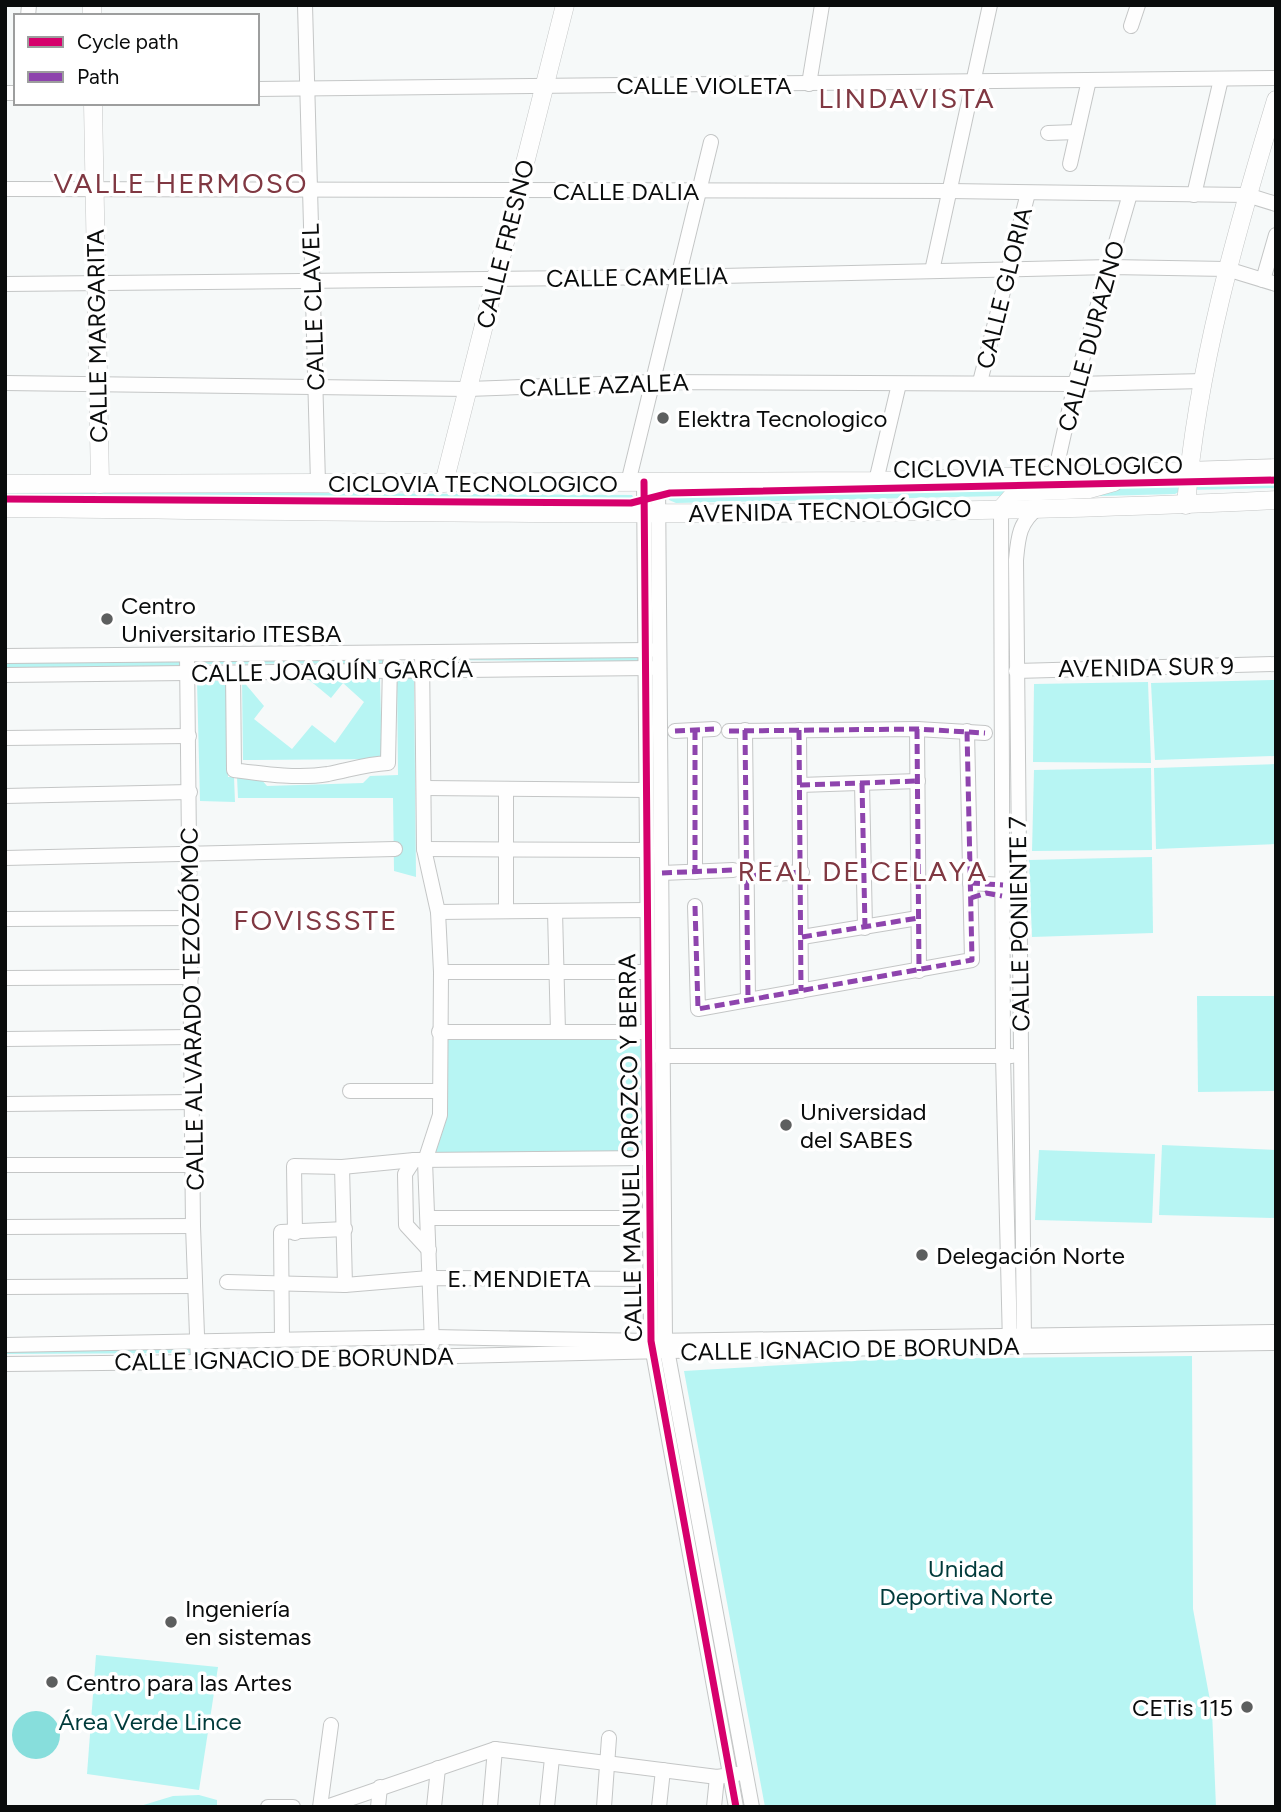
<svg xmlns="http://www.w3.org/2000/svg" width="1281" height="1812" font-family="Figtree,sans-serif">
<rect width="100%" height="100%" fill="#f6f9f9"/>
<g fill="#b7f5f3">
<polygon points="1276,482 1276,488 1191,490 1197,485"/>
<polygon points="1175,483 1180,491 1175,494 1026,498 1107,486"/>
<polygon points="1021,486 1000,496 676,503 669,500 668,496"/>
<polygon points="5,491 632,495 634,499 628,502 5,497"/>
<polygon points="638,655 638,661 428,660 430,657"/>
<polygon points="5,660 180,660 180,666 5,671"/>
<polygon points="204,660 381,659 384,660 382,663 200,664"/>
<polygon points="397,676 414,676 416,877 394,871 393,798 238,798 237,777 260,778 267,786 363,783 370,776 398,775"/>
<polygon points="380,677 382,759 243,760 242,680 264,706 254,719 292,749 312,725 335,743 364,702 343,683 331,698 308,679"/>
<polygon points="226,680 228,777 234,777 235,802 200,801 197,681"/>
<polygon points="1275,680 1275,756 1155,760 1151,683"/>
<polygon points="1148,682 1151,763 1033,762 1034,684"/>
<polygon points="1276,764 1276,844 1156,849 1154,768"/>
<polygon points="1151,768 1152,850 1032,851 1034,770"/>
<polygon points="1152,857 1153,933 1032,937 1029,860"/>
<polygon points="1197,996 1276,996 1276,1091 1198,1092"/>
<polygon points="641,1037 643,1152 431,1153 444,1038"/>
<polygon points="1162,1145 1276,1150 1275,1218 1159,1215"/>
<polygon points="1039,1150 1155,1154 1152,1223 1035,1220"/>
<polygon points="194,1346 192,1353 5,1354 5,1348"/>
<polygon points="1192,1356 1193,1609 1212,1711 1216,1807 765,1807 684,1371 886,1359"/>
<polygon points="96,1655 218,1667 199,1790 87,1774"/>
<polygon points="199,1795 217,1800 217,1807 137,1807 173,1796"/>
</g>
<circle fill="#87dedc" cx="36" cy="1735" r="24"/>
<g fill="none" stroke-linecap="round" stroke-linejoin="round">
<defs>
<g id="minor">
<polyline points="305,5 318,483"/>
<polyline points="28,16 29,5"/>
<polyline points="1131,26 1138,5"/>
<polyline points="809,84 822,5"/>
<polyline points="257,89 1276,78"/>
<polyline points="5,93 16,93"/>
<polyline points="1048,133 1077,132"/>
<polyline points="1070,164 1089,80"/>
<polyline points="5,189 950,191 1247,195 1276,204"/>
<polyline points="1194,195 1221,79"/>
<polyline points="932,271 990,5"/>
<polyline points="1263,280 1276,235"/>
<polyline points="5,284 679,277 1110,267 1227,269 1276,284"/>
<polyline points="980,382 1028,193"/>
<polyline points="5,383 468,389 652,382 1075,384 1204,381"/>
<polyline points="1054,478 1075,384 1130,194"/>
<polyline points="876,481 899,384"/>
<polyline points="644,482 651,1341 736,1807"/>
<polyline points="628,483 711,142"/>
<polyline points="658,483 665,1339 752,1807"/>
<polyline points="1001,509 1003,1056 1010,1344"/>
<polyline points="422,653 424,849 438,912 441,972 440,1115 425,1161 432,1344"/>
<polyline points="187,655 193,1226 198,1362"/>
<polyline points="5,656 650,650"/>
<polyline points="1016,671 1276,664"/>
<path d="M 233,673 L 234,770 C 264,774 298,779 328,774 C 349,770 366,764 388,763 L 390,663"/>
<polyline points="5,675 651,668"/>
<polyline points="917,729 919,971"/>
<polyline points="695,730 695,872"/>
<polyline points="745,730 748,1000"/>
<polyline points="799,730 801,991"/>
<polyline points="675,731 714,729"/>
<polyline points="729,731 917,729 985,733"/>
<polyline points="5,738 189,736"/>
<polyline points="862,783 865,928"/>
<polyline points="800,785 918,781"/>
<polyline points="424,788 646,790"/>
<polyline points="506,789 506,911"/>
<polyline points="5,796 190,792"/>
<polyline points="424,849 647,850"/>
<polyline points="5,858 395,849"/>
<polyline points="662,873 733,870"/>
<polyline points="746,876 802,872"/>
<polyline points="970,883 1003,885"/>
<polyline points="695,906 698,1009 972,960 967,731"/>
<polyline points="555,911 558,1032"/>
<polyline points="438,912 647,910"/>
<polyline points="5,919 191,918"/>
<polyline points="802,937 918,918"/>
<polyline points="441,972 646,972"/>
<polyline points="5,978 191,977"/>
<polyline points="439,1032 648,1032"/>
<polyline points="5,1039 192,1037"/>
<polyline points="658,1056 1012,1056"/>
<polyline points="350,1091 440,1091"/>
<polyline points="5,1104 193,1102"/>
<polyline points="414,1160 405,1174 406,1225 429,1250"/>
<polyline points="5,1165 194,1165"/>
<polyline points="342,1167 345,1285"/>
<polyline points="429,1218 650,1218"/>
<polyline points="5,1227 193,1226"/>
<polyline points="295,1233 294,1166 342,1167 414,1160 649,1158"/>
<polyline points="227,1282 345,1285 429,1278 651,1279"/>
<polyline points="5,1287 194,1286"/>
<polyline points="282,1339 281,1232 345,1229"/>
<path d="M 1024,1342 L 1016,560 C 1018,538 1019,522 1038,508"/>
<polyline points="5,1345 433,1337 651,1341 1276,1332"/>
<polyline points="5,1364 198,1362 666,1351 1276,1343"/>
<polyline points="268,1807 293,1807"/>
<polyline points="320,1807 331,1725"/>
<polyline points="326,1807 495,1749 717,1777 737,1774"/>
<polyline points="378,1807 380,1787"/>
<polyline points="434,1807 438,1768"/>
<polyline points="490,1807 495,1749"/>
<polyline points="547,1807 552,1758"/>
<polyline points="604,1807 609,1738"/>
<polyline points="659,1807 663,1770"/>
<polyline points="714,1807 717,1777"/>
</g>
<g id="major">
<polyline points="92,5 92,16"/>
<polyline points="93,103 100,484"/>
<polyline points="444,483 565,5"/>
<polyline points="5,484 876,481 1276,468"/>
<path d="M 1186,505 C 1197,367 1236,232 1276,100"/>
<path d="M 5,508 C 429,512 853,521 1276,500"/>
<polyline points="1001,509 1016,492 1089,489 1114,482"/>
</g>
</defs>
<use href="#minor" stroke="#c4c6c6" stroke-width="16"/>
<use href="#major" stroke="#c4c6c6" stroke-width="19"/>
<use href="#minor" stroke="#fefefe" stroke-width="14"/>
<use href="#major" stroke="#fefefe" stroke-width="18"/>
<g stroke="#8e44ad" stroke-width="5" stroke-dasharray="10 5" stroke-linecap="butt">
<polyline points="917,729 919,971"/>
<polyline points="695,730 695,872"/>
<polyline points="745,730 748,1000"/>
<polyline points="799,730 801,991"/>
<polyline points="675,731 714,729"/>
<polyline points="729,731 917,729 985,733"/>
<polyline points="862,783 865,928"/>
<polyline points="800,785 918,781"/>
<polyline points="662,873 733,870"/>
<polyline points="746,876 802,872"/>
<polyline points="970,883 1003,885"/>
<polyline points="971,898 986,893 1002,896"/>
<polyline points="695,906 698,1009 972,960 967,731"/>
<polyline points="802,937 918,918"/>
</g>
<defs>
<g id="cycleway">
<polyline points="644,482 651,1341 736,1807"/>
<polyline points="5,499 631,503 670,493 1276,480"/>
</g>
</defs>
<use href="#cycleway" stroke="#fff" stroke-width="11"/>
<use href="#cycleway" stroke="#d6006c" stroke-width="7"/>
</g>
<g fill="#5d5f5f" stroke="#fff" stroke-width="2.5">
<circle cx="663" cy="418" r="7"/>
<circle cx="107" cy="619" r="7"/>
<circle cx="786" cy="1125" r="7"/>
<circle cx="922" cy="1255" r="7"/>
<circle cx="171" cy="1622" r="7"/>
<circle cx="52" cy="1682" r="7"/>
<circle cx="1247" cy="1707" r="7"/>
</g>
<g text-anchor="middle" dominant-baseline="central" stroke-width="7" stroke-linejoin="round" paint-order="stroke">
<g font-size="24" fill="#0a0c0c" stroke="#fff">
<text x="704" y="85">CALLE VIOLETA</text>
<text x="626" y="191">CALLE DALIA</text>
<text transform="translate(505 244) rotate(-76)">CALLE FRESNO</text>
<text transform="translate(637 277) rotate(-1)">CALLE CAMELIA</text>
<text transform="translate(1004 288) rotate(-76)">CALLE GLORIA</text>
<text transform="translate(313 307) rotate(-92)">CALLE CLAVEL</text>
<text transform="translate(97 336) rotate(-91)">CALLE MARGARITA</text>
<text transform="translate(1091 336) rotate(-75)">CALLE DURAZNO</text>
<text transform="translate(604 385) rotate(-2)">CALLE AZALEA</text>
<text transform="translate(1038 467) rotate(-1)">CICLOVIA TECNOLOGICO</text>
<text x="473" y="483">CICLOVIA TECNOLOGICO</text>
<text transform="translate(830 511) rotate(-1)">AVENIDA TECNOLÓGICO</text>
<text transform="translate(1146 667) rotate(-1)">AVENIDA SUR 9</text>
<text transform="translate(332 671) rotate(-1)">CALLE JOAQUÍN GARCÍA</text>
<text transform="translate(1019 924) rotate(-91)">CALLE PONIENTE 7</text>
<text transform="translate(192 1009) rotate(-91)">CALLE ALVARADO TEZOZÓMOC</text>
<text transform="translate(630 1148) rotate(-91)">CALLE MANUEL OROZCO Y BERRA</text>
<text x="519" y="1278">E. MENDIETA</text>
<text transform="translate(850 1349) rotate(-1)">CALLE IGNACIO DE BORUNDA</text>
<text transform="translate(284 1359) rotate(-1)">CALLE IGNACIO DE BORUNDA</text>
</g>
<g font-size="24" fill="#0a0c0c" stroke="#fff" text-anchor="start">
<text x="677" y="418">Elektra Tecnologico</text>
<text x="121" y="605">Centro<tspan x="121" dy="28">Universitario ITESBA</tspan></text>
<text x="800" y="1111">Universidad<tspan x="800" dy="28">del SABES</tspan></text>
<text x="936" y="1255">Delegación Norte</text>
<text x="185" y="1608">Ingeniería<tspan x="185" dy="28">en sistemas</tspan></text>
<text x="66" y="1682">Centro para las Artes</text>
<text x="1233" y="1707" text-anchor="end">CETis 115</text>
</g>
<g font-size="24" fill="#003a3a" stroke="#fff">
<text x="966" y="1568">Unidad<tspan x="966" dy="28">Deportiva Norte</tspan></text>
<text x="150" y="1721">Área Verde Lince</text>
</g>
<g font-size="28" letter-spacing="2" fill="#803842" stroke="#fff">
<text x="907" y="98">LINDAVISTA</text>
<text x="181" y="183">VALLE HERMOSO</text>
<text x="863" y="871">REAL DE CELAYA</text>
<text x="316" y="920">FOVISSSTE</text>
</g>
</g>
<rect width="1281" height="1812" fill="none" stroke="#0a0c0c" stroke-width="14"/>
<rect x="14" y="14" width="245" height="91" fill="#ffffff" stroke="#9d9e9e" stroke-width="2"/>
<rect x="28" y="37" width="35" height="10" fill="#d6006c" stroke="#9d9e9e" stroke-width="2"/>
<text x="77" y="49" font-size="21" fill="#0a0c0c">Cycle path</text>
<rect x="28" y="72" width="35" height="10" fill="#8e44ad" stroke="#9d9e9e" stroke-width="2"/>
<text x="77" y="84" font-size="21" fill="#0a0c0c">Path</text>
</svg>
